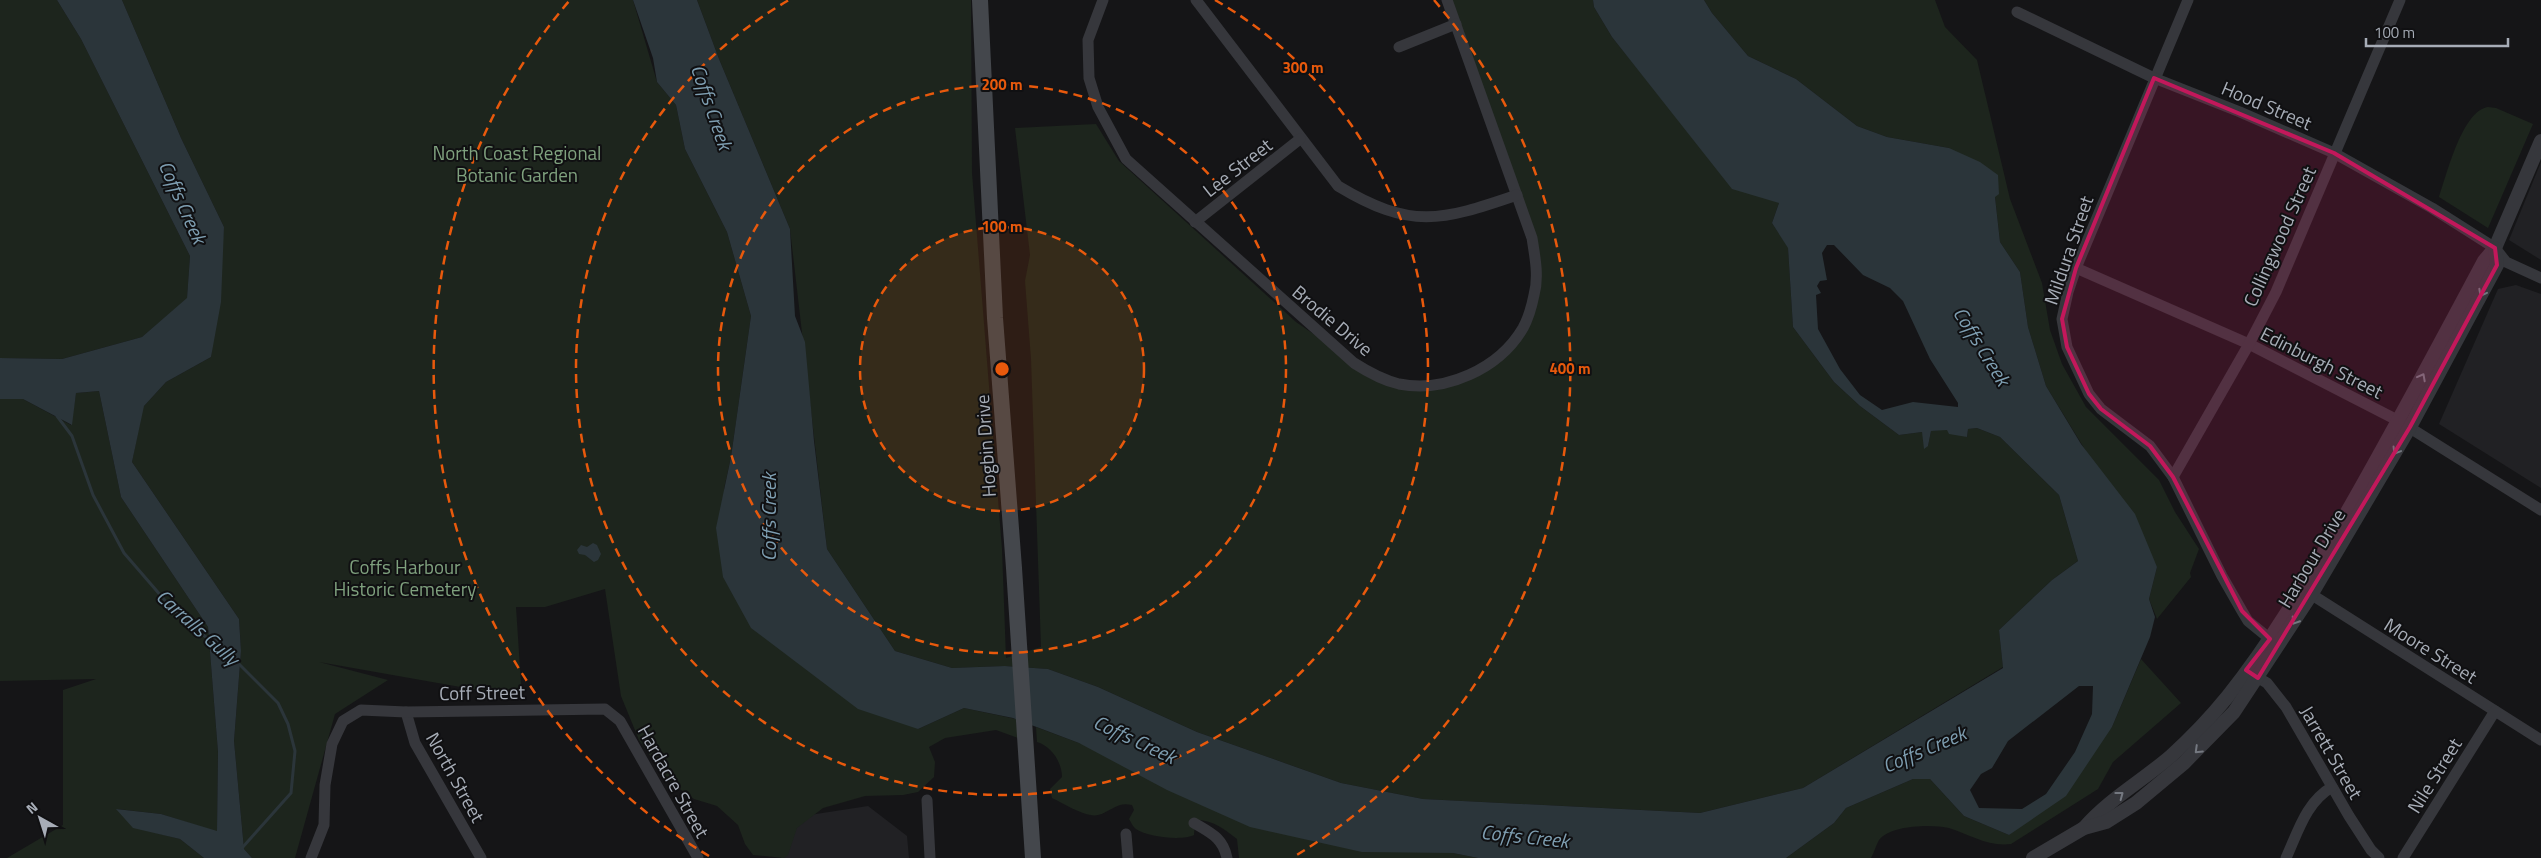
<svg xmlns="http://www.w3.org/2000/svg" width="2541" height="858" font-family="'Titillium Web',sans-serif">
<rect width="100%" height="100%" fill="#151517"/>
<g fill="#212124">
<polygon points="2541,162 2541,260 2509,240"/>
<polygon points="2516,285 2541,294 2541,488 2439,424 2498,289"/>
<polygon points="868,806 907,836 909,858 781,858 803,816"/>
</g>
<g fill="#1d251d">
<polygon points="0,0 57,0 81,39 190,256 187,299 142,337 62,359 0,358"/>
<polygon points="122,0 633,0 657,82 676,105 685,149 727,232 751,316 731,457 724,489 918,729 964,708 1016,719 1018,738 996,730 945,738 929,747 935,762 934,777 918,792 903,795 865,796 823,808 797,828 788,855 784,858 753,855 745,844 738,825 717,806 694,799 667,780 639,740 621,696 605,589 545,607 516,607 522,698 319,662 388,680 335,714 295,858 252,858 244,849 234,741 241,651 239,619 132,462 143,407 166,382 211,357 224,227 181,138"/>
<polygon points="697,0 971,0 972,173 1002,549 1006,658 1041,647 1031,359 1025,281 1030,255 1015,128 1096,124 1119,161 1296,322 1372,374 1428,385 1475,373 1523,327 1536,266 1447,0 1593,0 1594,7 1612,37 1661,98 1779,203 1772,223 1788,247 1793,327 1834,382 1860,406 1899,435 1922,432 1928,446 1931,431 1948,429 1967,437 1968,429 1977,428 2000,437 2059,495 2078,561 2052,580 1999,630 2003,667 1803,788 1700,813 1423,799 1341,783 1197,732 1098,687 1048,669 1005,666 952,668 895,651 827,549 790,229 719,59"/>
<polygon points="1704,0 1935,0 1945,27 1977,60 2010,199 2042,283 2050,330 2062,364 2086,407 2159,480 2175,512 2199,549 2190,573 2191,577 2157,619 2149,599 2157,567 2046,386 2028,327 2020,272 2000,242 1995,197 1949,148 1887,137 1857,126 1796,79 1748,56 1712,13"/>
<path d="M 2488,107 L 2496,108 L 2533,124 L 2488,228 L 2439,197 C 2447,174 2462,111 2488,107 Z"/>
<polygon points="99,391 121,497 208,627 218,752 217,832 161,814 117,809 133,827 180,839 204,858 7,858 63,825 63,690 96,679 0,681 0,399 23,399 71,425 76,393"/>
<path d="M 2141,659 L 2181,703 L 2113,762 L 2098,789 L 2011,844 C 1988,847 1971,835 1949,828 C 1932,824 1890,825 1879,840 C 1876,845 1874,853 1871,858 L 1786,858 L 1834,823 L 1846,808 L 1913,779 L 1930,779 L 1964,816 L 2009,835 L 2112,727 Z"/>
<path d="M 1036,727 L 1079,743 L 1453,853 L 1478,858 L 1239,858 L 1237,839 C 1224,829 1212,819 1195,820 L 1194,835 C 1182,841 1148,837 1136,829 C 1133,827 1131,822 1129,819 L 1134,810 L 1132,805 C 1118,801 1110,812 1098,815 C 1086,818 1063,803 1052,798 L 1050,789 L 1062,777 C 1062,762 1051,746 1037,742 Z"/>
</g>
<g fill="#2b353a" fill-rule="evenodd">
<polygon points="57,0 122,0 181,138 224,227 221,302 211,357 166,382 144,406 132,462 239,619 241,651 234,741 244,849 252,858 204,858 180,839 133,828 116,809 161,814 217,831 218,752 208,627 121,497 99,391 76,393 72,425 23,399 0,399 0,358 62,359 142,337 187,298 190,256 81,39"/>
<path d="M 633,0 L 697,0 L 719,59 L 790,229 L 795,316 L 805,342 L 814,441 L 827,549 L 895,651 L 952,668 L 1005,666 L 1048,669 L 1098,687 L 1197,732 L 1341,783 L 1423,799 L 1700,813 L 1803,788 L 2003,668 L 1999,630 L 2052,580 L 2078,561 L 2059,495 L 2000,437 L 1977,428 L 1968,429 L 1967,437 L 1949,434 L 1947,430 L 1931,431 L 1928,446 L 1924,449 L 1922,432 L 1899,435 L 1860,406 L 1834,382 L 1793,327 L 1788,248 L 1772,223 L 1779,203 L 1732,189 L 1612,37 L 1594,7 L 1593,0 L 1704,0 L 1712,13 L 1748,56 L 1796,79 L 1857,126 L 1887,137 L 1949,148 L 1980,162 L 1998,175 L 1999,194 L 1995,197 L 2000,242 L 2020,272 L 2028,327 L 2046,386 L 2081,444 L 2135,514 L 2157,567 L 2149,599 L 2155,617 L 2150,637 L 2112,727 L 2066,796 L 2009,835 L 1964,816 L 1930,779 L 1913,779 L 1846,808 L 1834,823 L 1786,858 L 1478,858 L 1453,853 L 1362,852 L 1250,827 L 1167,790 L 1079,743 L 1013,718 L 964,708 L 918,729 L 858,709 L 751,628 L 723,577 L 716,528 L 731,457 L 751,316 L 727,232 L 685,149 L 676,105 L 657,82 L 653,58 ZM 1827,245 L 1834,245 L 1863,275 L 1890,288 L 1903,301 L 1930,359 L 1958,403 L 1958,407 L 1913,402 L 1882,410 L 1860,395 L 1840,369 L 1818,329 L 1816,295 L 1821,293 L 1817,286 L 1820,281 L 1827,280 L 1822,253 ZM 2079,686 L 2093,686 L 2092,714 L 2075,752 L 2046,794 L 2022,809 L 1979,808 L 1970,790 L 1981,774 L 1992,768 L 2008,741 Z"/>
<polygon points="593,543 597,545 601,554 598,560 594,562 585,555 579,554 577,550 581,545 587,547"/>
</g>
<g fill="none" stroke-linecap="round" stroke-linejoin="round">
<g stroke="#2b353a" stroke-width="3">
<polyline points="57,416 72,436 93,495 124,553 175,612 212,642"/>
<polyline points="238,663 278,703 288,724 295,751 291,793 242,848"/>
</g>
<g stroke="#36373c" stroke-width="11">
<path d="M 1103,0 L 1088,40 L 1089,78 L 1098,107 L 1126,159 L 1354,363 C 1368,372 1382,380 1399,384 C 1445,393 1499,369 1523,328 C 1528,319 1532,305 1534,295 C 1539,277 1535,257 1532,238 L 1447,0"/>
<path d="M 1196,0 L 1338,186 C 1411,230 1441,221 1517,195"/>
<polyline points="2188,0 2076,268 2068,292 2062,319 2067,347 2089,394 2101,409 2150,446 2173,477 2222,576 2242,611 2248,621 2270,639"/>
<polyline points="2017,12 2154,78 2240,112 2334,153 2432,208 2495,248 2506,262 2541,278"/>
<polyline points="1399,47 1456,24"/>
<polyline points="1195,222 1300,139"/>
<polyline points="2076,268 2249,344 2399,421 2541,510"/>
<polyline points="2173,477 2249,344 2276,292 2400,0"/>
<polyline points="2306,591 2541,740"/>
<polyline points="2250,673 2267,683 2286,707 2349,816 2371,850 2379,858"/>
<polyline points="406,712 415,743 481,858"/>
<polyline points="927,800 930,858"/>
<path d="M 1194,823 C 1211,833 1223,838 1227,858"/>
<polyline points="1126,834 1128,858"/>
<polyline points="311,858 324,825 325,785 332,744 343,721 361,710 406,712 605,709 620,721 698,858"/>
<path d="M 2286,858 C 2298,832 2306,802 2332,787"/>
<polyline points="2403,858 2495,711"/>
</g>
<g stroke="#36373c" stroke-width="14">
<path d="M 2084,828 C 2109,799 2142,781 2171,756 C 2191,738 2211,717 2228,696 C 2272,641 2308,579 2343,519 C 2392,434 2438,347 2484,261 L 2495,248 L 2541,141"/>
<polyline points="2033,858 2084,828 2106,822 2136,803 2184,763 2234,712 2311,595 2410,427 2497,265 2495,248"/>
</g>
<polyline stroke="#44474c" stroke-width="16" points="980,0 995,318 1014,568 1033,858"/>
</g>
<defs><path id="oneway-chevron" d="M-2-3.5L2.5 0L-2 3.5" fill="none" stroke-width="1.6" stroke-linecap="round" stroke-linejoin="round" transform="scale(1.25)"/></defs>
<g stroke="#747880">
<use href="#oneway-chevron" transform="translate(2482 293) rotate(118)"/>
<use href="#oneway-chevron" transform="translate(2422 377) rotate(-62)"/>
<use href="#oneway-chevron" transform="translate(2396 451) rotate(121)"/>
<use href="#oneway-chevron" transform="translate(2295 621) rotate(123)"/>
<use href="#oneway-chevron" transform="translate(2198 750) rotate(136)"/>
<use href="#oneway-chevron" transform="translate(2120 795) rotate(-37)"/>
</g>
<path fill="#c2185b" fill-opacity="0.2" stroke="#c2185b" stroke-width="4" stroke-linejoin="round" d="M 2154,78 L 2334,153 L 2495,248 L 2497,265 L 2410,427 L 2258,678 L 2246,670 L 2270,639 L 2242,611 L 2173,477 L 2150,446 L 2101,409 L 2089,394 L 2067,347 L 2062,319 L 2076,268 Z"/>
<circle cx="1002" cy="369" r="142" fill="#e8590c" fill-opacity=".12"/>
<g fill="none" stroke="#e8590c" stroke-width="2.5" stroke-dasharray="9 6">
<circle cx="1002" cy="369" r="142"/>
<circle cx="1002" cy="369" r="284"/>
<path d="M1215 0A426 426 0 1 1 789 0"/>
<path d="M709 856A568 568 0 0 1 570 0M1434 0A568 568 0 0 1 1295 856"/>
</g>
<g text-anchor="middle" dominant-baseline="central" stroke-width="4" stroke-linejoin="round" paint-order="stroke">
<g font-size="19" fill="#a7adb7" stroke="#101012">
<text transform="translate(2267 105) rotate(23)">Hood Street</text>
<text transform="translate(1237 167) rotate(-38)">Lee Street</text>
<text transform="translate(2279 236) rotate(-66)">Collingwood Street</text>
<text transform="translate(2068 250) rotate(-71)">Mildura Street</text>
<text transform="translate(1333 320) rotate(40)">Brodie Drive</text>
<text transform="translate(2322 362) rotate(27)">Edinburgh Street</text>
<text transform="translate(985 446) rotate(-94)">Hogbin Drive</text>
<text transform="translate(2311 558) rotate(-59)">Harbour Drive</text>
<text transform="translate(2431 650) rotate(32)">Moore Street</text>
<text transform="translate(482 692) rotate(-1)">Coff Street</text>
<text transform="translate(2332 752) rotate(60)">Jarrett Street</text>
<text transform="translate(2434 775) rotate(-58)">Nile Street</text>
<text transform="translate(456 777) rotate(61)">North Street</text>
<text transform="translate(674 781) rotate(61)">Hardacre Street</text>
</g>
<g font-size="19" fill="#7fa17e" stroke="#101012">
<text x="517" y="152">North Coast Regional<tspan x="517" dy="22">Botanic Garden</tspan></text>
<text x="405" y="566">Coffs Harbour<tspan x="405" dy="22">Historic Cemetery</tspan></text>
</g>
<g font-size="20" font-style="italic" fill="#7e9eb1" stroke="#101012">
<text transform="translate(712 107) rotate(71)">Coffs Creek</text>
<text transform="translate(183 202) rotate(66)">Coffs Creek</text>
<text transform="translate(1982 346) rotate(58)">Coffs Creek</text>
<text transform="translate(768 517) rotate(-90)">Coffs Creek</text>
<text transform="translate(198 627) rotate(42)">Carralls Gully</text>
<text transform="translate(1135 739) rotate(25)">Coffs Creek</text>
<text transform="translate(1924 749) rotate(-23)">Coffs Creek</text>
<text transform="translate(1525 836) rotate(6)">Coffs Creek</text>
</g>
</g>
<circle cx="1002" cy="369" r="8" fill="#e8590c" stroke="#101012" stroke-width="2.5"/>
<g font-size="15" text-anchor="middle" font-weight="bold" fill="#e8590c" stroke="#101012" stroke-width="4" stroke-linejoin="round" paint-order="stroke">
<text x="1303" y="73">300 m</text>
<text x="1002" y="90">200 m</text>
<text x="1002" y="232">100 m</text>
<text x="1570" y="374">400 m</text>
</g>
<g transform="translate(40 818) rotate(321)" stroke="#101012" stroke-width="4" paint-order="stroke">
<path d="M0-4L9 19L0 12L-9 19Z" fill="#a7adb7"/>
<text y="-8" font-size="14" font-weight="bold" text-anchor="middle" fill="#a7adb7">N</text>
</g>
<path d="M2366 38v8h142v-8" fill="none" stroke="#a7adb7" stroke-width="2.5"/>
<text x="2374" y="38" font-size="15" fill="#a7adb7" stroke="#101012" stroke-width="4" paint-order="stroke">100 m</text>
</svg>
